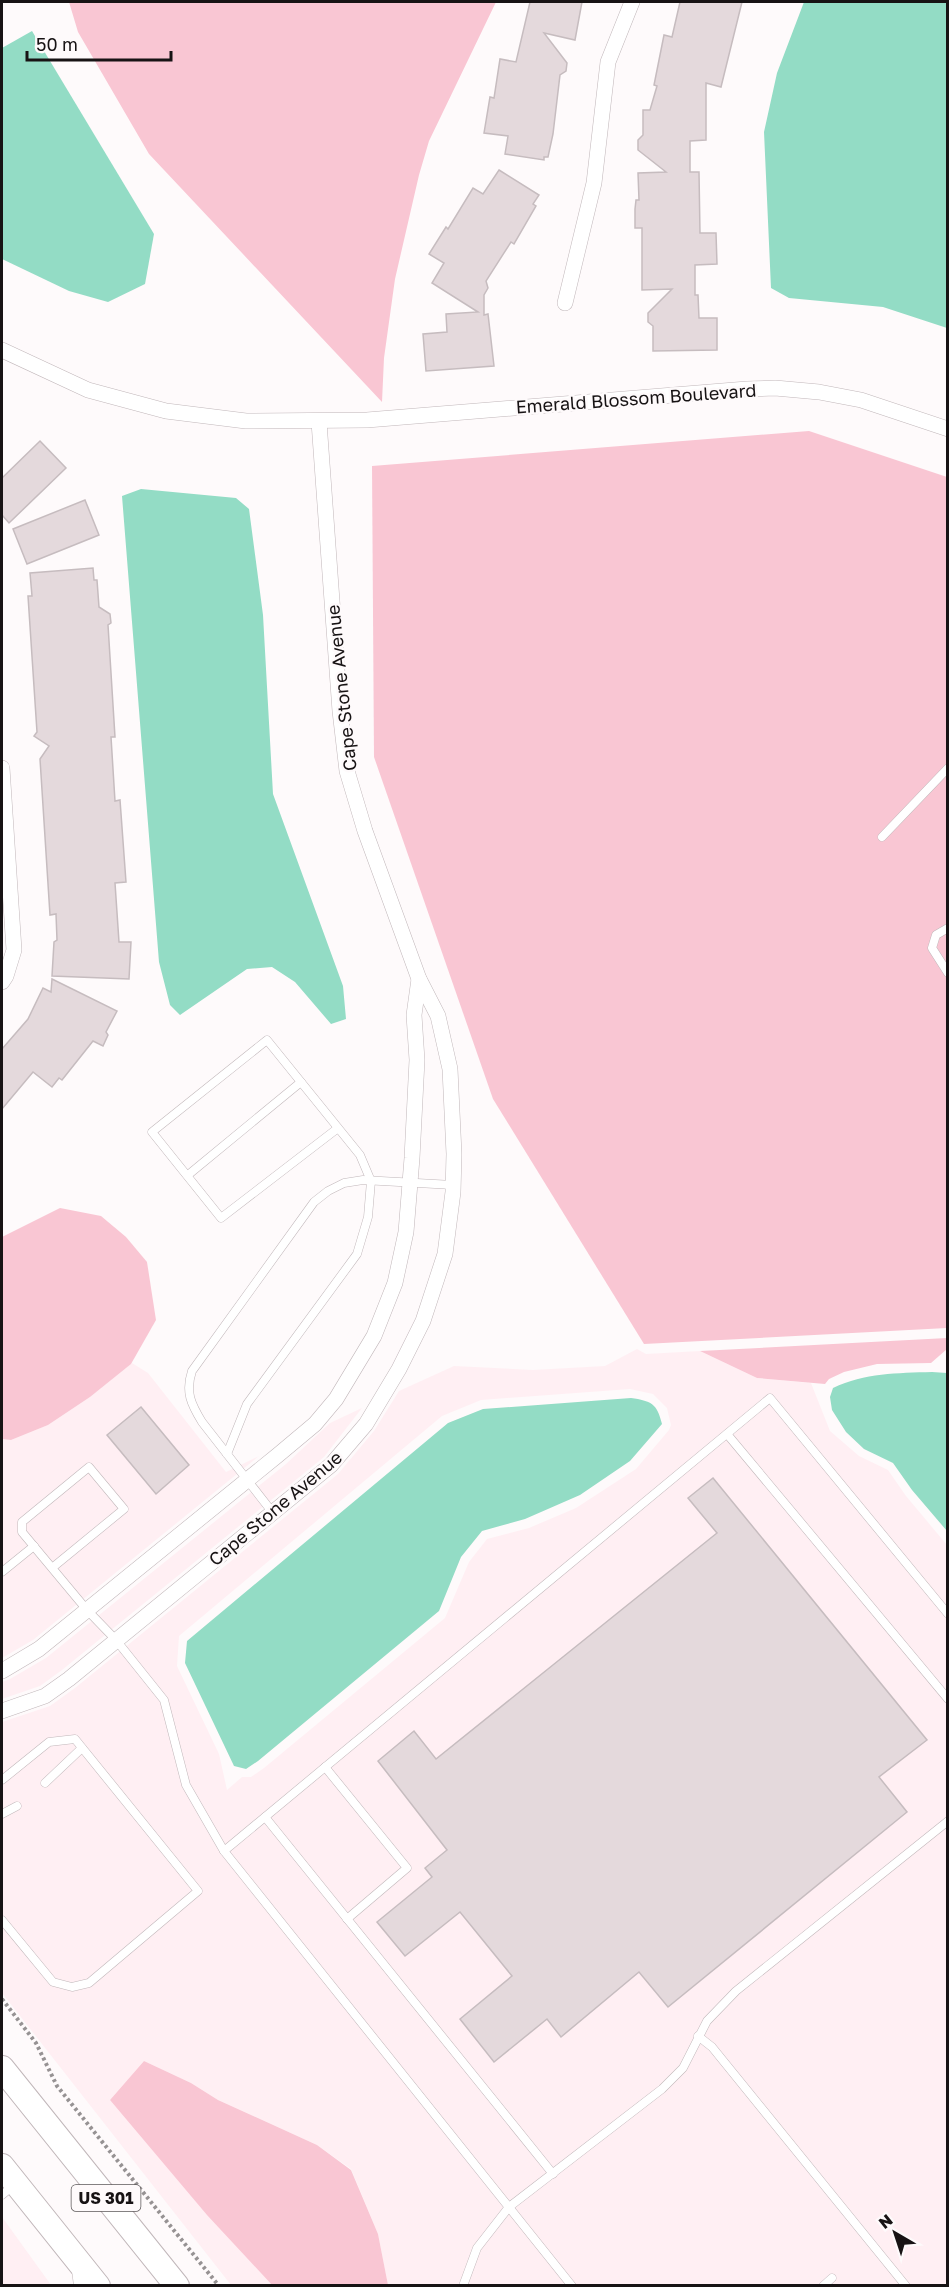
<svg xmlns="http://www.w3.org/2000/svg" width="949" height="2287" font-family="'Golos Text',sans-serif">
<rect width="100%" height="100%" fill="#fefafb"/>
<g fill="#ffeff3" fill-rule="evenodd">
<path d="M 637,1349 L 646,1354 L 700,1351 L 757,1378 L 811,1383 L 830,1431 L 859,1456 L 888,1470 L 906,1496 L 947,1545 L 947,2285 L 388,2285 L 378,2234 L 351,2169 L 317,2145 L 218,2100 L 191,2083 L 144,2061 L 110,2100 L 207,2214 L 272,2285 L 231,2285 L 2,1993 L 2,1722 L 50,1706 L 75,1688 L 338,1474 L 374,1431 L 399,1391 L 454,1366 L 533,1370 L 605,1366 ZM 630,1389 L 653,1394 L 667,1408 L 671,1425 L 669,1430 L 636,1469 L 576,1508 L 529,1528 L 487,1539 L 469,1562 L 445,1618 L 264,1768 L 251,1777 L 242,1777 L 227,1790 L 219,1754 L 177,1666 L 179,1636 L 442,1416 L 481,1400 Z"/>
<polygon points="132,1363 148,1373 226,1472 259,1456 33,1640 2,1658 2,1439 11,1440 48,1425 90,1397"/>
<polygon points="362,1408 324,1457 62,1670 40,1686 2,1699 2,1682 10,1679 46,1658 286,1464 330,1423"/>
<polygon points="2,2217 51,2285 2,2285"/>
</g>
<g fill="#f9c6d3">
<polygon points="69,2 496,2 429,141 419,175 395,279 384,358 382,402 149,154 78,32"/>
<polygon points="809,431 947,477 947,1328 644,1344 493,1099 374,757 372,466"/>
<polygon points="60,1208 101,1216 126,1237 147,1262 156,1320 131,1364 90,1397 48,1425 11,1440 2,1439 2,1237"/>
<polygon points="947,1338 947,1349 931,1363 877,1364 844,1372 829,1379 825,1384 757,1378 700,1351"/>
<polygon points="144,2061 191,2083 218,2100 317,2145 351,2170 378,2234 388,2285 272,2285 207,2215 110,2100"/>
</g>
<g fill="#93dcc5">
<polygon points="804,2 947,2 947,328 883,307 789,298 771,288 764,132 777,73"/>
<polygon points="32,31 154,234 145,284 108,302 69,291 2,259 2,48"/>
<polygon points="141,489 236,498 249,509 263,615 273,794 343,986 346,1019 331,1024 295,982 272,967 247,969 180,1015 170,1005 159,962 122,496"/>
<path d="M 932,1372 L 947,1373 L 947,1531 L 912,1490 L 893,1463 L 864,1449 L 846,1432 L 832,1410 L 830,1397 L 833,1388 C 865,1373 897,1373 932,1372 Z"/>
<path d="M 631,1398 C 651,1401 657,1403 662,1424 L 630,1461 L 580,1495 L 525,1519 L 482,1531 L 461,1557 L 439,1611 L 258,1761 L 246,1769 L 234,1766 L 185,1663 L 187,1641 L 448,1423 L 483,1409 Z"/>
</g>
<g fill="#e4d9dc" stroke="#c6bcbf" stroke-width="1.5">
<polygon points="530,2 582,2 575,40 544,33 567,63 566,71 560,75 553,134 548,157 544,157 544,160 505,154 508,136 484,133 490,97 494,98 500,59 516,62"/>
<polygon points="680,2 742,2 721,87 706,83 706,140 690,141 690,172 699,172 700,233 716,233 717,264 695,265 695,295 698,295 699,318 717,318 717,350 653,351 653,326 648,322 648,313 672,289 642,290 642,228 635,228 635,209 636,200 639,200 638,173 666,172 638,150 638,140 643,135 643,110 650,110 657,86 654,85 664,35 672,37"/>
<polygon points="499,170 539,195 533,204 536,206 514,244 511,242 486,281 488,288 484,295 484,315 488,314 494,366 426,371 423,334 447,332 446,314 478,312 432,283 444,263 429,254 446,227 448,229 473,188 483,194"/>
<polygon points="40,441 66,468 9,523 2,515 2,478"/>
<polygon points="85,500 99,535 27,564 13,529"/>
<polygon points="93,568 94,580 97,580 99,607 110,614 111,623 108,625 115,737 111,737 115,801 120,800 126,882 115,883 119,942 131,942 129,979 52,976 54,942 57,940 56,914 50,915 40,759 49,746 34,736 37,732 28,596 32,596 30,573"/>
<polygon points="52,979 117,1011 106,1032 108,1035 103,1046 93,1041 62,1080 59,1078 52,1087 33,1072 2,1109 2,1049 28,1019 43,988 51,992"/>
<polygon points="141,1407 189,1465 156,1494 107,1435"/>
<polygon points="713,1478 927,1740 879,1777 907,1812 668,2007 639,1972 561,2037 547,2019 494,2062 460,2019 512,1976 460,1912 405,1956 377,1922 432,1877 425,1868 447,1850 378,1761 414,1731 436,1759 717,1533 688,1498"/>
</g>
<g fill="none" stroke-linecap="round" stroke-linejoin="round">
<defs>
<g id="lane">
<polyline points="882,837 948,768"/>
<polyline points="948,928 936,935 932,948 948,973"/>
<polyline points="188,1175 301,1082"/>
<polyline points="727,1434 948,1699"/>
<polyline points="227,1454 247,1404 357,1254 368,1217 371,1181 360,1155 267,1040 152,1132 221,1218 338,1128"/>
<path d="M 273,1513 L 202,1422 C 191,1404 185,1392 192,1371 L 314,1202 L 328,1191 L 344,1183 L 363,1180 L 453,1185"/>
<polyline points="52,1568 124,1509 89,1467 22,1522 22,1532 87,1610 116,1640 164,1700 186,1785 224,1851"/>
<polyline points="2,1572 34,1546"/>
<polyline points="325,1767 407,1868 347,1919"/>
<polyline points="2,1780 49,1742 75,1739 198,1891 89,1983 72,1987 53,1982 2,1920"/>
<polyline points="45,1783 82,1748"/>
<polyline points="2,1814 17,1806"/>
<polyline points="265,1817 553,2174"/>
<polyline points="698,2036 712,2047 906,2286"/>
<polyline points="2,2195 15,2184"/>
<polyline points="76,2270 78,2286"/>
<polyline points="463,2286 477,2248 509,2207 662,2089 683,2068 707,2021 736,1991 948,1821"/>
<polyline points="572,2286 224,1851 770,1398 948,1614"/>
<polyline points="823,2286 832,2278"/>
</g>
<g id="street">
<polyline points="565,303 594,183 608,62 632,2"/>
<polyline points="2,350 88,390 166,411 246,421 367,420 747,389 775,388 819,392 861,400 948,429"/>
<polyline points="2,768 14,950 6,976 2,982"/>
<polyline points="2,1671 39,1649 278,1455 315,1424 336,1399 374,1336 395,1283 406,1232 412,1158 417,1060 414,1015 419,979"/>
<polyline points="2,1711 45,1696 69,1679 331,1465 366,1424 399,1369 423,1321 445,1254 453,1192 454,1154 450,1069 438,1016 419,979 365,831 347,771 340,711 319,422"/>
</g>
<g id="primary">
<polyline points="2,2068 177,2286"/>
<polyline points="2,2166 98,2286"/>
</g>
</defs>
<use href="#lane" stroke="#c1b7ba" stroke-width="9"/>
<use href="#street" stroke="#c1b7ba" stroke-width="16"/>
<use href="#primary" stroke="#c1b7ba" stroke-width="26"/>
<polyline stroke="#969293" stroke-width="4" stroke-dasharray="3 3" stroke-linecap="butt" points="2,1999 36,2043 57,2086 219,2286"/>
<use href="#lane" stroke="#fff" stroke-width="8"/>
<use href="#street" stroke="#fff" stroke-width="15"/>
<use href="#primary" stroke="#fff" stroke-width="24"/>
</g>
<g text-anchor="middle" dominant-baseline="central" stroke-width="5" stroke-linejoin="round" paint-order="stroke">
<rect fill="#fefafb" stroke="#5c5859" stroke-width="1.5" x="71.5" y="2185" width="69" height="26" rx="4.5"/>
<g font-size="16" font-weight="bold" fill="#171314">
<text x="106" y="2198">US 301</text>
</g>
<g font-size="18" fill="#171314" stroke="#fefafb">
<text transform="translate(636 398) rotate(-4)">Emerald Blossom Boulevard</text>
<text transform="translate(341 688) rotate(-96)">Cape Stone Avenue</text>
<text transform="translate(275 1508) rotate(-40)">Cape Stone Avenue</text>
</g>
</g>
<rect width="949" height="2287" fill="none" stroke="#171314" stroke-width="6"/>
<g transform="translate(895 2233) rotate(321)" stroke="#fefafb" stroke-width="4.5" paint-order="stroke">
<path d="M0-4.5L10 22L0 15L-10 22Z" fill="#171314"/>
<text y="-9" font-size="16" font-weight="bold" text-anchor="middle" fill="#171314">N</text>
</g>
<path d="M27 51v9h144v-9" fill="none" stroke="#171314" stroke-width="3"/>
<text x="36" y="51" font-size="18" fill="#171314" stroke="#fefafb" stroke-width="4.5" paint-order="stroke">50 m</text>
</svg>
